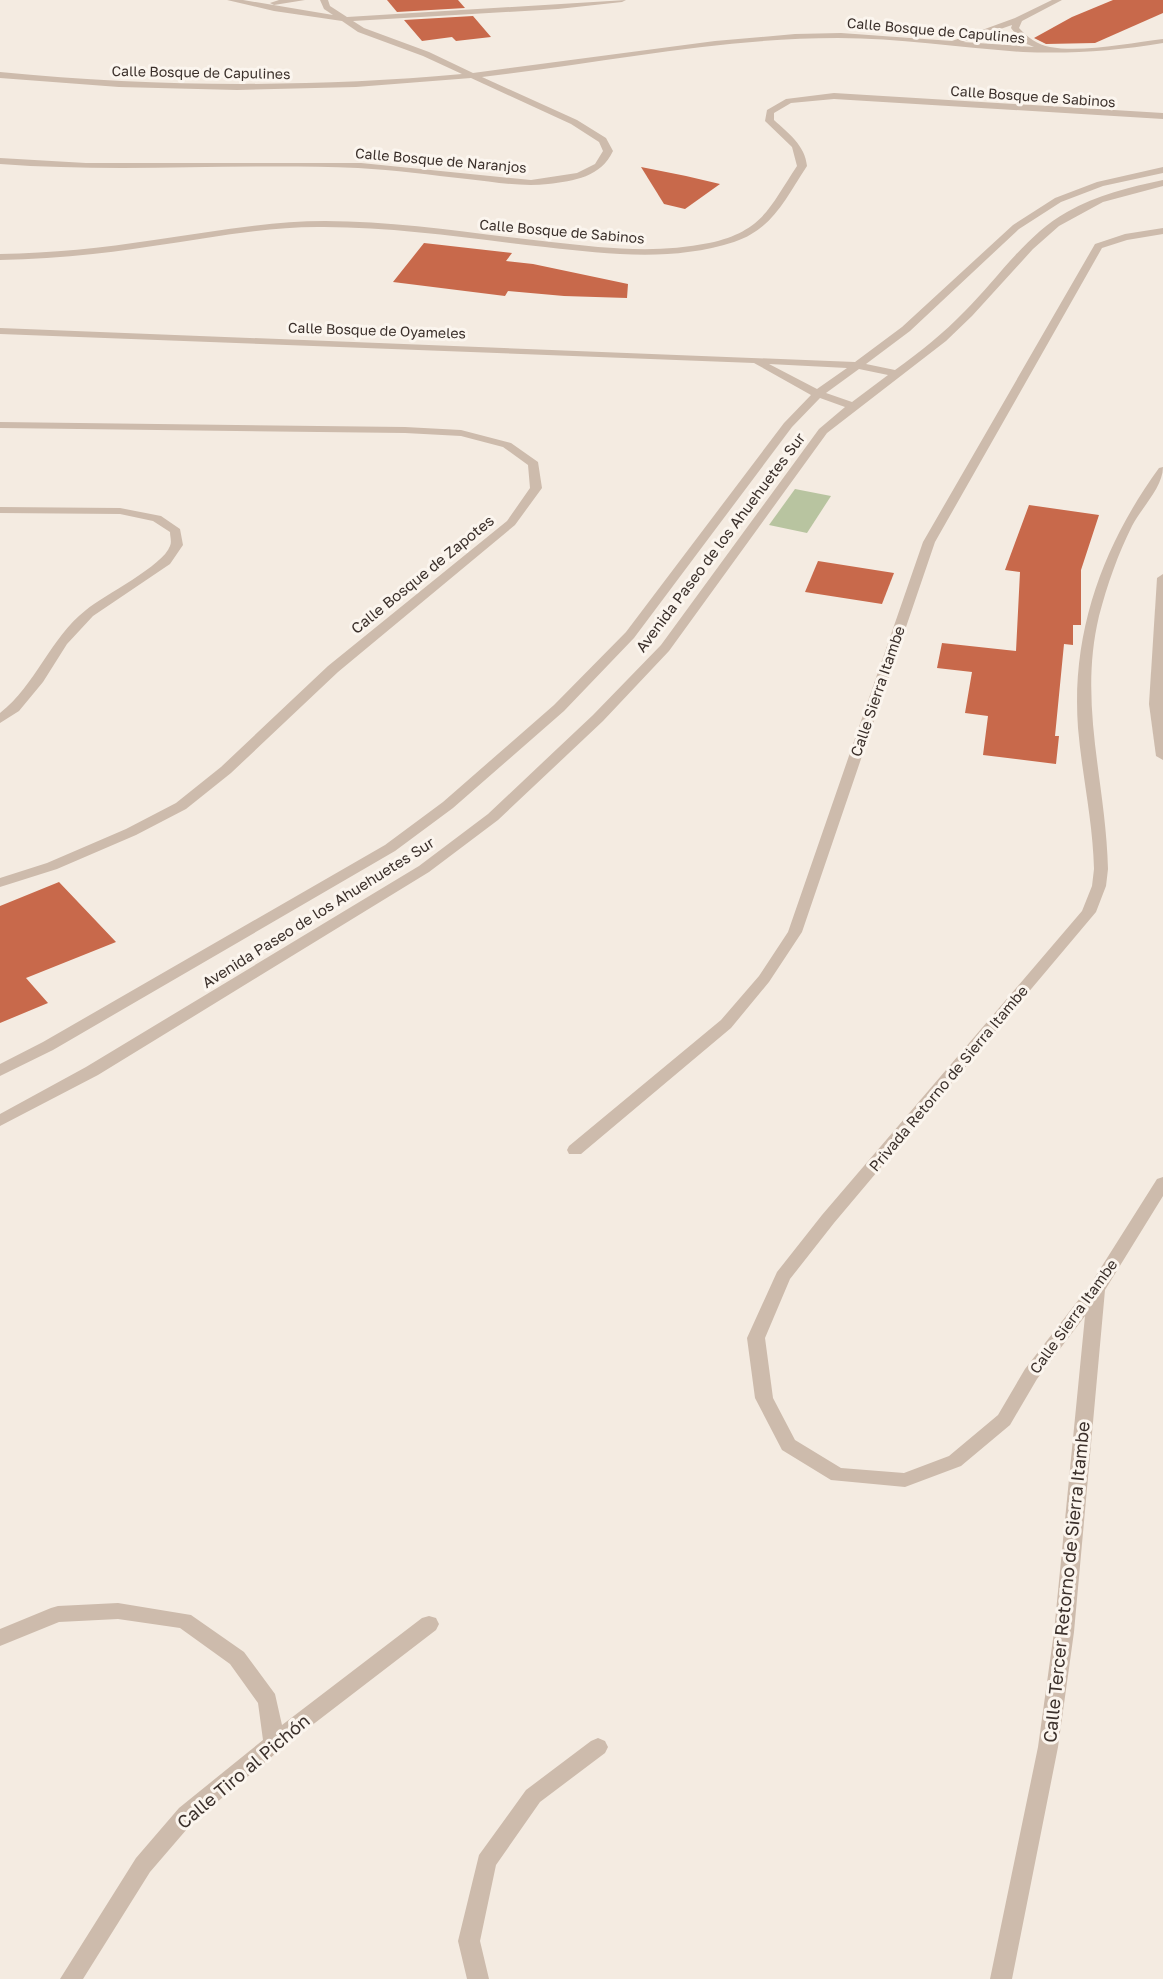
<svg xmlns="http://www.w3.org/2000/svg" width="1163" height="1979" font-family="'Golos Text',sans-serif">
<rect width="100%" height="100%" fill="#f4ebe1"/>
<polygon fill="#b8c4a0" points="795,489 831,496 807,533 769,525"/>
<g fill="#c8694b">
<polygon points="387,0 458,0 465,8 397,12"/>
<polygon points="1113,0 1163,0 1163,13 1095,43 1046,44 1034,38 1072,17"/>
<polygon points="473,16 491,37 456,41 452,37 422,41 404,20"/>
<polygon points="641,167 686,176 720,184 685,209 664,204"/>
<polygon points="424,243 512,253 506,261 533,264 628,284 627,298 564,296 508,291 505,296 393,282"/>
<polygon points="1029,505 1099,515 1081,570 1081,625 1073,625 1073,645 1064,644 1055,736 1059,736 1056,764 983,755 988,716 965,713 972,672 937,668 942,643 1016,651 1020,572 1005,570"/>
<polygon points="818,561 894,573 882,604 805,592"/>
<polygon points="59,882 116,942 26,978 48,1003 0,1023 0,906"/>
</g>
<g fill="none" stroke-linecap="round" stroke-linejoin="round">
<g fill="#cdbbac" fill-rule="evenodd">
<path d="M 227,0 L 243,0 L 333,15 L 324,9 L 320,0 L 328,0 L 330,6 L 347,17 L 626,0 L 622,2 L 558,9 L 353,21 L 364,28 L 429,52 L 473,73 L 715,41 L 795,34 L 841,33 L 952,41 L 1015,18 L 1052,0 L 1062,0 L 1022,21 L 1019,28 C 1027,37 1038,45 1050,47 C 1081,53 1131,43 1163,39 L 1163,43 C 1116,51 1070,54 1023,52 C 961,48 900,38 838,38 C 718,38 601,63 482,77 L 577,120 L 606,138 L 613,151 C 601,177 574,181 548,184 C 521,187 494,182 467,179 C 431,175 395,170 358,168 C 239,163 119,173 0,164 L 0,158 L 86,163 L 361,163 L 531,180 L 577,173 L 595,164 L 603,151 L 599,142 L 571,124 L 471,78 L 356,87 L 237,90 L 119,87 L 0,78 L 0,72 C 154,87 307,88 462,74 L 423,56 L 358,32 L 342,21 L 274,11 ZM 1012,25 L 1011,28 L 1022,42 L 1034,47 L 963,42 Z"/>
<polygon points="279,0 305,0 274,5 270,3"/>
<path d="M 834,93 L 1163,113 L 1163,119 L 834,99 L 791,103 L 774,113 L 774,120 C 788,133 805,145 807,166 C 785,199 773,229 734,242 C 672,262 608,254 545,247 C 472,239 398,227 324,227 C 267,226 210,238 153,246 C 102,254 52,259 0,260 L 0,254 C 52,253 102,248 154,240 C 210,232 268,221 325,221 C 400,221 476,234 551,242 C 604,248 656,254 709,243 C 763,231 769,208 797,166 L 792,147 L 765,121 L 767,110 L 786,99 Z"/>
<path d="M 1163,167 L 1163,173 L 1103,186 L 1061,202 L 1019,229 L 910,331 L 866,364 L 895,370 C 920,352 944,333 965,311 C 998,278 1026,235 1067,212 C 1097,195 1130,187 1163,180 L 1163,186 L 1103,202 L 1059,226 L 1033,249 L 972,316 L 946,341 L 827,433 L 669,651 L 603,721 L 498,820 L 429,872 L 98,1075 L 0,1126 L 0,1114 L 86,1067 L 419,866 L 488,814 L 593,715 L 661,645 L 819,429 L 845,407 L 820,398 L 792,427 L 634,638 L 564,711 L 453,808 L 395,851 L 53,1050 L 0,1076 L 0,1064 L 43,1042 L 385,845 L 443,802 L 554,705 L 626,632 L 784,423 L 811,395 L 754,363 L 0,334 L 0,328 L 855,362 L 902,327 L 1013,225 L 1055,198 L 1097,182 ZM 769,364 L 847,368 L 817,389 ZM 859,369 L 888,375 L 852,402 L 826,393 Z"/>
<polygon points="1163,228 1163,234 1127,240 1102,248 935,542 802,932 769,982 731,1028 581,1154 569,1154 567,1150 569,1146 721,1020 759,976 788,932 923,542 1095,244 1125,234"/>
<polygon points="0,422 405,427 461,430 511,443 538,462 542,488 515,525 338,672 231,773 186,809 136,835 57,869 0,887 0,878 47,863 126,829 176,803 221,767 328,666 507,521 530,488 528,465 503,447 461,436 405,433 0,428"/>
<path d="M 1163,467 C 1163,487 1142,507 1132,526 C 1118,554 1107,585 1099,616 C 1078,704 1106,782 1108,869 L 1106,886 L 1096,912 L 834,1223 L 790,1279 L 765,1338 L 773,1398 L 795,1440 L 841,1468 L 904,1473 L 949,1456 L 998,1415 L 1025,1369 L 1090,1285 L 1157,1179 L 1163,1177 L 1163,1196 L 1105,1290 L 1074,1632 L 1058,1747 L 1012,1979 L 990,1979 L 1038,1747 L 1054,1632 L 1085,1316 L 1037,1379 L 1010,1425 L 961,1466 L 905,1487 L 831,1480 L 782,1450 L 755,1398 L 747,1338 L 777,1272 L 822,1215 L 1082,911 L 1092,886 L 1094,869 C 1093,822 1082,775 1078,728 C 1071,632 1103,545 1159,468 Z"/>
<path d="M 0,507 L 120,508 L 161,516 L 180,529 L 183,545 L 170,564 L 93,616 L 67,644 L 43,682 L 19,711 L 0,723 L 0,713 C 36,685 50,638 86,610 C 104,595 163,566 170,546 C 172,542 170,536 170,532 L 153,521 L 120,514 L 0,513 Z"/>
<polygon points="1163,574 1163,760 1156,756 1149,704 1157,578"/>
<polygon points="118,1603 191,1615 244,1652 275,1694 282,1725 422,1618 429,1616 436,1618 439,1624 436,1630 281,1749 193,1822 150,1872 83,1979 60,1979 136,1858 179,1808 263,1740 258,1703 230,1664 180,1628 118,1619 59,1622 0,1646 0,1629 51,1608 58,1606"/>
<polygon points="598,1738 605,1741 608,1747 605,1753 540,1802 496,1865 480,1941 489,1979 467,1979 458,1941 479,1855 526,1790 591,1741"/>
</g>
</g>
<g text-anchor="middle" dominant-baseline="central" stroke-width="6" stroke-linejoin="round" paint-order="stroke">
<g font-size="14" fill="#3b302b" stroke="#fbf5ee">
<text transform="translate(936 30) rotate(5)">Calle Bosque de Capulines</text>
<text transform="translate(201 72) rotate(1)">Calle Bosque de Capulines</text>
<text transform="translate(1033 96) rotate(4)">Calle Bosque de Sabinos</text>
<text transform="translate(441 160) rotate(5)">Calle Bosque de Naranjos</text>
<text transform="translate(562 231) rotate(5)">Calle Bosque de Sabinos</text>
<text transform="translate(377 330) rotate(2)">Calle Bosque de Oyameles</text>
</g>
<g font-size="15" fill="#3b302b" stroke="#fbf5ee">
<text transform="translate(720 542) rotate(-53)">Avenida Paseo de los Ahuehuetes Sur</text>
<text transform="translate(422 574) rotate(-39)">Calle Bosque de Zapotes</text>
<text transform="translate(877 691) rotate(-71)">Calle Sierra Itambe</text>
<text transform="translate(318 912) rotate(-32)">Avenida Paseo de los Ahuehuetes Sur</text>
<text transform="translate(948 1078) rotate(-50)">Privada Retorno de Sierra Itambe</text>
<text transform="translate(1073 1316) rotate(-54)">Calle Sierra Itambe</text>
</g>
<g font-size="18" fill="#3b302b" stroke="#fbf5ee">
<text transform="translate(1066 1582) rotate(-84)">Calle Tercer Retorno de Sierra Itambe</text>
<text transform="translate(243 1771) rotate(-40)">Calle Tiro al Pichón</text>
</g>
</g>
</svg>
